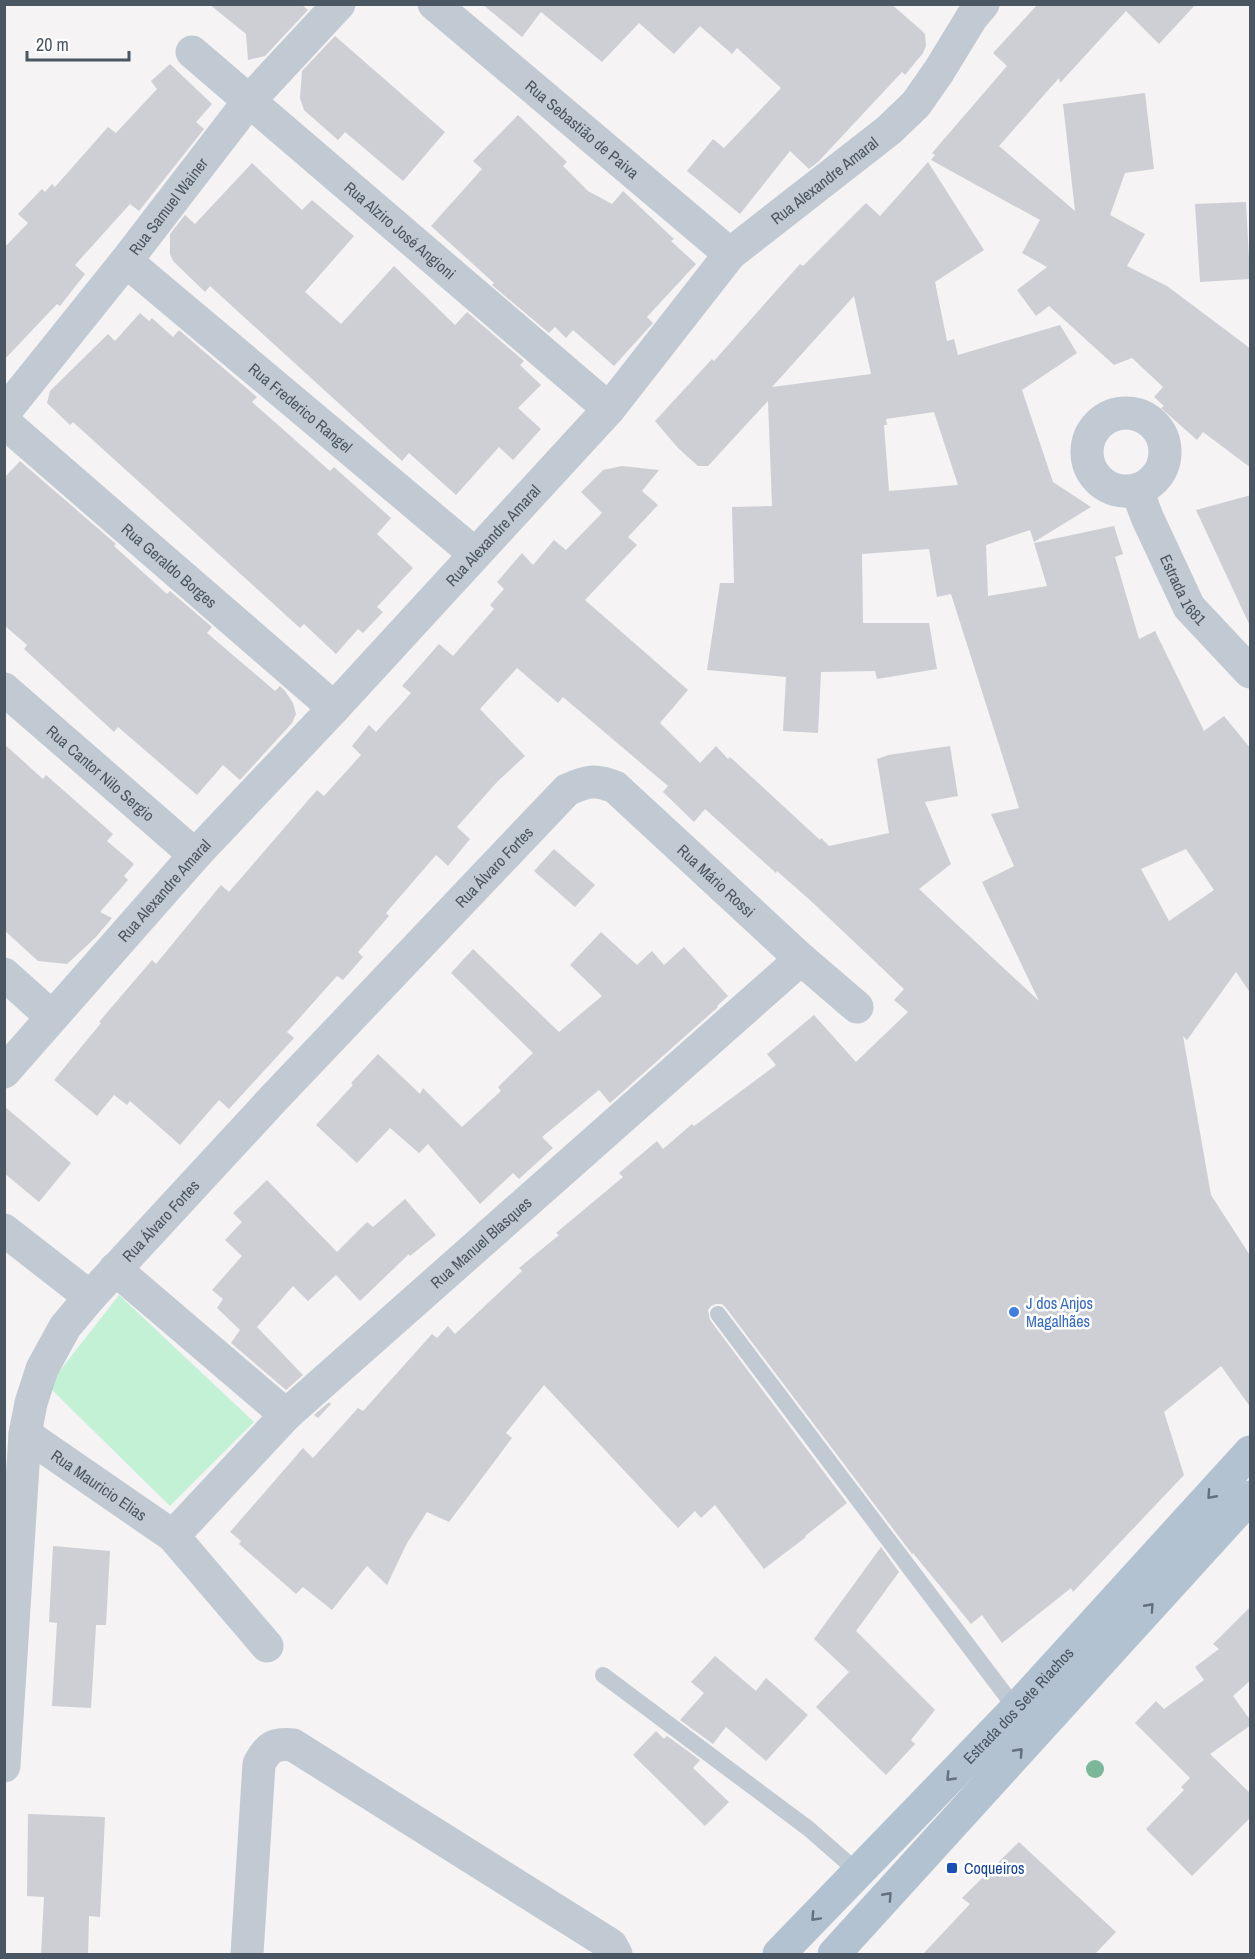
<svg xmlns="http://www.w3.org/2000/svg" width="1255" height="1959" font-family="'Archivo Narrow',sans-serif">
<rect width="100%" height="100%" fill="#f5f3f3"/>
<polygon fill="#c3f1d5" points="119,1295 254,1422 170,1506 48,1386"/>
<g fill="#cdcfd5" fill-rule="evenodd">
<polygon points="209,4 301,4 308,10 265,56 248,60 246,34"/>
<polygon points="482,4 891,4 920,29 925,34 926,46 923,53 905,75 902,72 818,162 809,169 790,151 740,214 687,171 713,139 724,148 781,88 737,48 732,54 700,26 674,54 639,23 602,62 541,12 522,37"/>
<polygon points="1038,4 1196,4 1159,44 1126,11 1060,83 1059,78 999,146 1075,211 1063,104 1145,93 1154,169 1125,173 1110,215 1145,234 1127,266 1167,286 1251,349 1251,468 1203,432 1197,440 1161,408 1164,406 1154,397 1163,387 1132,358 1114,365 1049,306 1036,316 1017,290 1047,267 1022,253 1040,220 931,160 935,155 932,153 1007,66 993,53"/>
<polygon points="335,36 445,132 403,181 345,132 338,140 304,110 300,98 302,71"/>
<polygon points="170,64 212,104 196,122 204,129 139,211 130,204 75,265 85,274 60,306 57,304 4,360 4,248 28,223 18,214 42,189 45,192 52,184 55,187 108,127 116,133 157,89 151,81"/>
<polygon points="518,115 567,162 563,166 588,191 612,204 623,191 674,239 671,241 696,264 647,317 653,323 614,366 573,330 566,338 555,327 549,333 492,285 494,283 431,226 482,169 473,161"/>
<path d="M 928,162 L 984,250 L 935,282 L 947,341 L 954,339 L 958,355 L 1060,325 L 1077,353 L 1022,390 L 1053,482 L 1091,507 L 1034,542 L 1030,530 L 986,545 L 988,596 L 1047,586 L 1034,543 L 1114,526 L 1123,554 L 1115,557 L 1139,639 L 1155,631 L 1204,731 L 1224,716 L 1251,749 L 1251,994 L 1236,972 L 1187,1040 L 1183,1036 L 1211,1195 L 1251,1257 L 1251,1408 L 1221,1366 L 1164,1412 L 1184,1475 L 1073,1592 L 1071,1588 L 1002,1643 L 982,1615 L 971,1624 L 913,1553 L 912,1554 L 726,1308 L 722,1304 L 716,1304 L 711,1306 L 708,1310 L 710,1320 L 847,1503 L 805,1536 L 806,1537 L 764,1569 L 715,1505 L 701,1518 L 695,1511 L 678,1528 L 544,1385 L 506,1433 L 512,1438 L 449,1522 L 427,1512 L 407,1543 L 387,1585 L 367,1566 L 332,1610 L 303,1587 L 296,1594 L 239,1544 L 241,1541 L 230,1532 L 303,1448 L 313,1458 L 358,1408 L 363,1411 L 432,1334 L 437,1338 L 448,1326 L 455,1334 L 522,1271 L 519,1268 L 559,1235 L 556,1233 L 623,1177 L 619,1173 L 657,1141 L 663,1149 L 692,1124 L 694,1126 L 776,1065 L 767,1054 L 814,1015 L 856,1062 L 908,1012 L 894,1000 L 904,989 L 811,901 L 777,871 L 776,873 L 705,809 L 694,822 L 663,792 L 668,786 L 563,697 L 558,703 L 517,668 L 480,709 L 525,756 L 497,782 L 457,827 L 470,839 L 448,866 L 436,855 L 386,913 L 389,916 L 358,952 L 363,957 L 343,980 L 337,976 L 287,1032 L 294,1038 L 229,1109 L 219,1100 L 180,1145 L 130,1101 L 127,1105 L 114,1095 L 97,1116 L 54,1080 L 101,1023 L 99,1022 L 152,960 L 156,964 L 221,885 L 229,892 L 317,790 L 324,796 L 361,755 L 352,746 L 369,725 L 376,732 L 411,693 L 402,686 L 439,644 L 453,656 L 494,609 L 490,605 L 504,589 L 497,582 L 522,553 L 533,565 L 554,540 L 566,550 L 602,513 L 581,492 L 603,470 L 622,466 L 659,470 L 642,491 L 658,505 L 628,537 L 637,545 L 585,600 L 688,690 L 660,723 L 700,763 L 716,746 L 728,759 L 730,757 L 820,840 L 821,838 L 829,846 L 889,833 L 877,759 L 888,755 L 950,746 L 958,796 L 925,802 L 951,864 L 919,889 L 1039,1001 L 982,882 L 1014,866 L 991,814 L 1019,808 L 951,594 L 937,597 L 929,549 L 862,554 L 863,623 L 929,623 L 937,669 L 877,679 L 875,671 L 821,672 L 818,733 L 783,731 L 786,677 L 707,670 L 720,583 L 734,583 L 732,507 L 772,506 L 768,401 L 708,466 L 698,466 L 678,448 L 655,421 L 712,359 L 714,361 L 800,264 L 803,266 L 866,203 L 880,216 ZM 854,296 L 871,374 L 772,387 ZM 934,412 L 958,485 L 889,491 L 884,425 L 887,425 L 886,419 ZM 1186,849 L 1214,890 L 1169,921 L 1141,869 Z"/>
<polygon points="252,163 302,210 312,200 354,236 305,292 341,324 394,266 455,325 467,312 524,361 520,365 541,385 518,408 541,429 513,460 499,447 456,495 409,453 402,461 210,286 205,292 173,261 170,254 170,234 185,215 195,224"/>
<polygon points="1246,202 1250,279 1200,282 1195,204"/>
<polygon points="140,313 149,321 152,318 173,337 179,330 257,397 252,402 330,471 334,467 391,518 377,534 413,568 377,607 383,612 363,633 358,629 336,654 304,624 300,628 73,422 70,425 47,403 50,391 108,334 115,341"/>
<polygon points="20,461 116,544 114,546 167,594 170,591 212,627 207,633 275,691 280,686 285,691 293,703 296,714 292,723 240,780 223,765 197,795 118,727 114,732 24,649 27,645 4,625 4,478"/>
<polygon points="1251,495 1251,628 1196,510"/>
<polygon points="4,744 43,779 46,775 113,834 107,841 134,864 124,876 128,880 100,912 112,918 95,938 67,964 38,961 4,930"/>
<polygon points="554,849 595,885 575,907 534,871"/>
<polygon points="601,932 637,965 652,951 664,965 684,947 728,996 717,1006 718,1007 610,1103 599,1090 542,1137 553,1148 519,1179 513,1173 480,1204 428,1144 419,1153 390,1128 357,1163 316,1125 353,1085 351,1083 378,1054 420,1094 423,1088 462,1127 501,1091 498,1087 533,1053 451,973 473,949 559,1032 602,996 570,965"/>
<polygon points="4,1106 71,1163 39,1202 4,1173"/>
<polygon points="267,1180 337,1252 367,1222 373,1227 405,1199 436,1235 410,1256 409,1254 360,1301 336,1275 308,1301 293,1286 257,1327 303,1375 286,1390 231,1343 240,1330 217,1308 223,1299 212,1290 242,1256 225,1240 242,1222 233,1213"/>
<polygon points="329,1402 331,1404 318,1418 314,1415"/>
<polygon points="53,1546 110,1551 106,1625 96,1625 91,1708 52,1706 57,1623 49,1622"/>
<polygon points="881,1547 899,1572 856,1631 935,1710 911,1740 915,1744 886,1775 816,1707 849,1672 814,1639"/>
<polygon points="1251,1606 1251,1680 1233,1696 1251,1721 1251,1725 1210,1754 1251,1794 1251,1817 1192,1876 1146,1829 1184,1790 1181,1787 1190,1778 1135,1723 1156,1701 1164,1709 1204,1680 1195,1667 1219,1649 1213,1644"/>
<polygon points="715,1656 756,1691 766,1678 808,1715 766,1761 726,1727 713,1744 680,1720 704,1693 691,1682"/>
<polygon points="656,1731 664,1739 667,1736 700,1760 693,1768 729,1802 705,1826 633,1755"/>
<polygon points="28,1814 105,1817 100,1917 89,1916 88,1954 41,1954 44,1897 27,1896"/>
<polygon points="1019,1842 1116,1932 1095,1954 923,1954 970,1904 962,1898"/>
</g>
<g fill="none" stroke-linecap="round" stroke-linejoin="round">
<g stroke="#c1cad2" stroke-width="16">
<polyline points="718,1314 1016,1709"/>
<polyline points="603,1675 809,1829 858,1872"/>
</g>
<g stroke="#c1cad2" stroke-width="33">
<path id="s1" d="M 434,4 L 730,254"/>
<path id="s2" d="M 192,52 L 609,409"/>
<path id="s3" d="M 126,261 L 475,554"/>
<circle cx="1126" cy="452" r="39"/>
<path id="s4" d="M 4,413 L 126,261 L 249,101 L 339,4"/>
<path id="s5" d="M 4,422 L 334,708"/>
<path id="s6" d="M 1137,490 L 1147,517 L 1189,607 L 1250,672"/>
<path id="s7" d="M 4,689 L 195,855"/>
<polyline points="4,974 52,1017"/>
<path id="s8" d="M 4,1072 L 195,855 L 334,708 L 609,409 L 730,254 L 889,130 L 916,104 L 939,71 L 972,17 L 983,4"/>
<polyline points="4,1230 90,1297"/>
<polyline points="115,1269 286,1415"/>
<path id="s9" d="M 25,1434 L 173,1536 L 267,1646"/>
<path id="s10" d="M 173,1536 L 286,1415 L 801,959"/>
<path id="s11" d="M 4,1766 L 25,1434 L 31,1403 L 42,1369 L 65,1327 L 90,1297 L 274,1098 L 567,790 C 587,781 595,779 615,787 L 801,959 L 857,1007"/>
<path d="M 247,1954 L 259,1764 C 268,1747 274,1743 293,1745 L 611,1945 L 616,1954"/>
</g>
<g stroke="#b3c2d1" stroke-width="33">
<path id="s12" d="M 779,1954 L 1016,1709 L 1250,1452"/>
<polyline points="834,1954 1250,1497"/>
</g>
</g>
<circle fill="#7bb799" cx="1095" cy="1769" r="9"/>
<defs><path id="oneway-chevron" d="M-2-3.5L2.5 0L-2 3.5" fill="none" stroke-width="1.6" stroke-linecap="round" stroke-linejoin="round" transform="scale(1.5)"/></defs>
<g stroke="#64717d">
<use href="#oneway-chevron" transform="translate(1211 1495) rotate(132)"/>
<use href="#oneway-chevron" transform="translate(1150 1607) rotate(-48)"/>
<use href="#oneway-chevron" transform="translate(1019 1752) rotate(-48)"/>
<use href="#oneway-chevron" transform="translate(950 1777) rotate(134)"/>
<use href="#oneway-chevron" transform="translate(888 1896) rotate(-48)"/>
<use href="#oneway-chevron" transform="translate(815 1917) rotate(133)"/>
</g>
<circle fill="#3f7fe0" stroke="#fff" stroke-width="2" cx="1014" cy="1312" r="6"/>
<rect fill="#1a4fb4" stroke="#fff" stroke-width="2" x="946" y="1862" width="12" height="12" rx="3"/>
<g text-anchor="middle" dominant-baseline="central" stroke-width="5" stroke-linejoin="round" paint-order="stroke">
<g font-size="16" fill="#4a5661" stroke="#fff">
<text stroke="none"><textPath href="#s1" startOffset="194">Rua Sebastião de Paiva</textPath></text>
<text stroke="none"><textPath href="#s8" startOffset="1214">Rua Alexandre Amaral</textPath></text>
<text stroke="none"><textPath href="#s4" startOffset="264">Rua Samuel Wainer</textPath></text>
<text stroke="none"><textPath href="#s2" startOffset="274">Rua Alziro José Angioni</textPath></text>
<text stroke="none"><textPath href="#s3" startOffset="228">Rua Frederico Rangel</textPath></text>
<text stroke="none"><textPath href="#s8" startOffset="726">Rua Alexandre Amaral</textPath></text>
<text stroke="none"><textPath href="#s5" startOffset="219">Rua Geraldo Borges</textPath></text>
<text stroke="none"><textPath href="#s6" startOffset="110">Estrada 1681</textPath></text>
<text stroke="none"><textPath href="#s7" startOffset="128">Rua Cantor Nilo Sergio</textPath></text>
<text stroke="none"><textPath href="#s11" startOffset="1077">Rua Álvaro Fortes</textPath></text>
<text stroke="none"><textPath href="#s11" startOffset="1371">Rua Mário Rossi</textPath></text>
<text stroke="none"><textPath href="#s8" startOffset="242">Rua Alexandre Amaral</textPath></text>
<text stroke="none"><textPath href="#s11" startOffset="591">Rua Álvaro Fortes</textPath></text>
<text stroke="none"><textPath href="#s10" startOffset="426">Rua Manuel Blasques</textPath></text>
<text stroke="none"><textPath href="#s9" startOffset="90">Rua Mauricio Elias</textPath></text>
<text stroke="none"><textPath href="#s12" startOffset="345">Estrada dos Sete Riachos</textPath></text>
</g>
<g font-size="16" fill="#366cbe" stroke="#fff" text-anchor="start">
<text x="1026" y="1303">J dos Anjos<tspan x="1026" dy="18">Magalhães</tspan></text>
</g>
<g font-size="16" fill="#164399" stroke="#fff" text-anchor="start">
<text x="964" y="1868">Coqueiros</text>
</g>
</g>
<rect width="1255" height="1959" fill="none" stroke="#4a5661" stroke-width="12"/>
<path d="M27 51v9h102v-9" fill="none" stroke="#4a5661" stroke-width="3"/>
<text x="36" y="51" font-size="18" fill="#4a5661" stroke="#ffffff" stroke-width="4.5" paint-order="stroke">20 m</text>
</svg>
